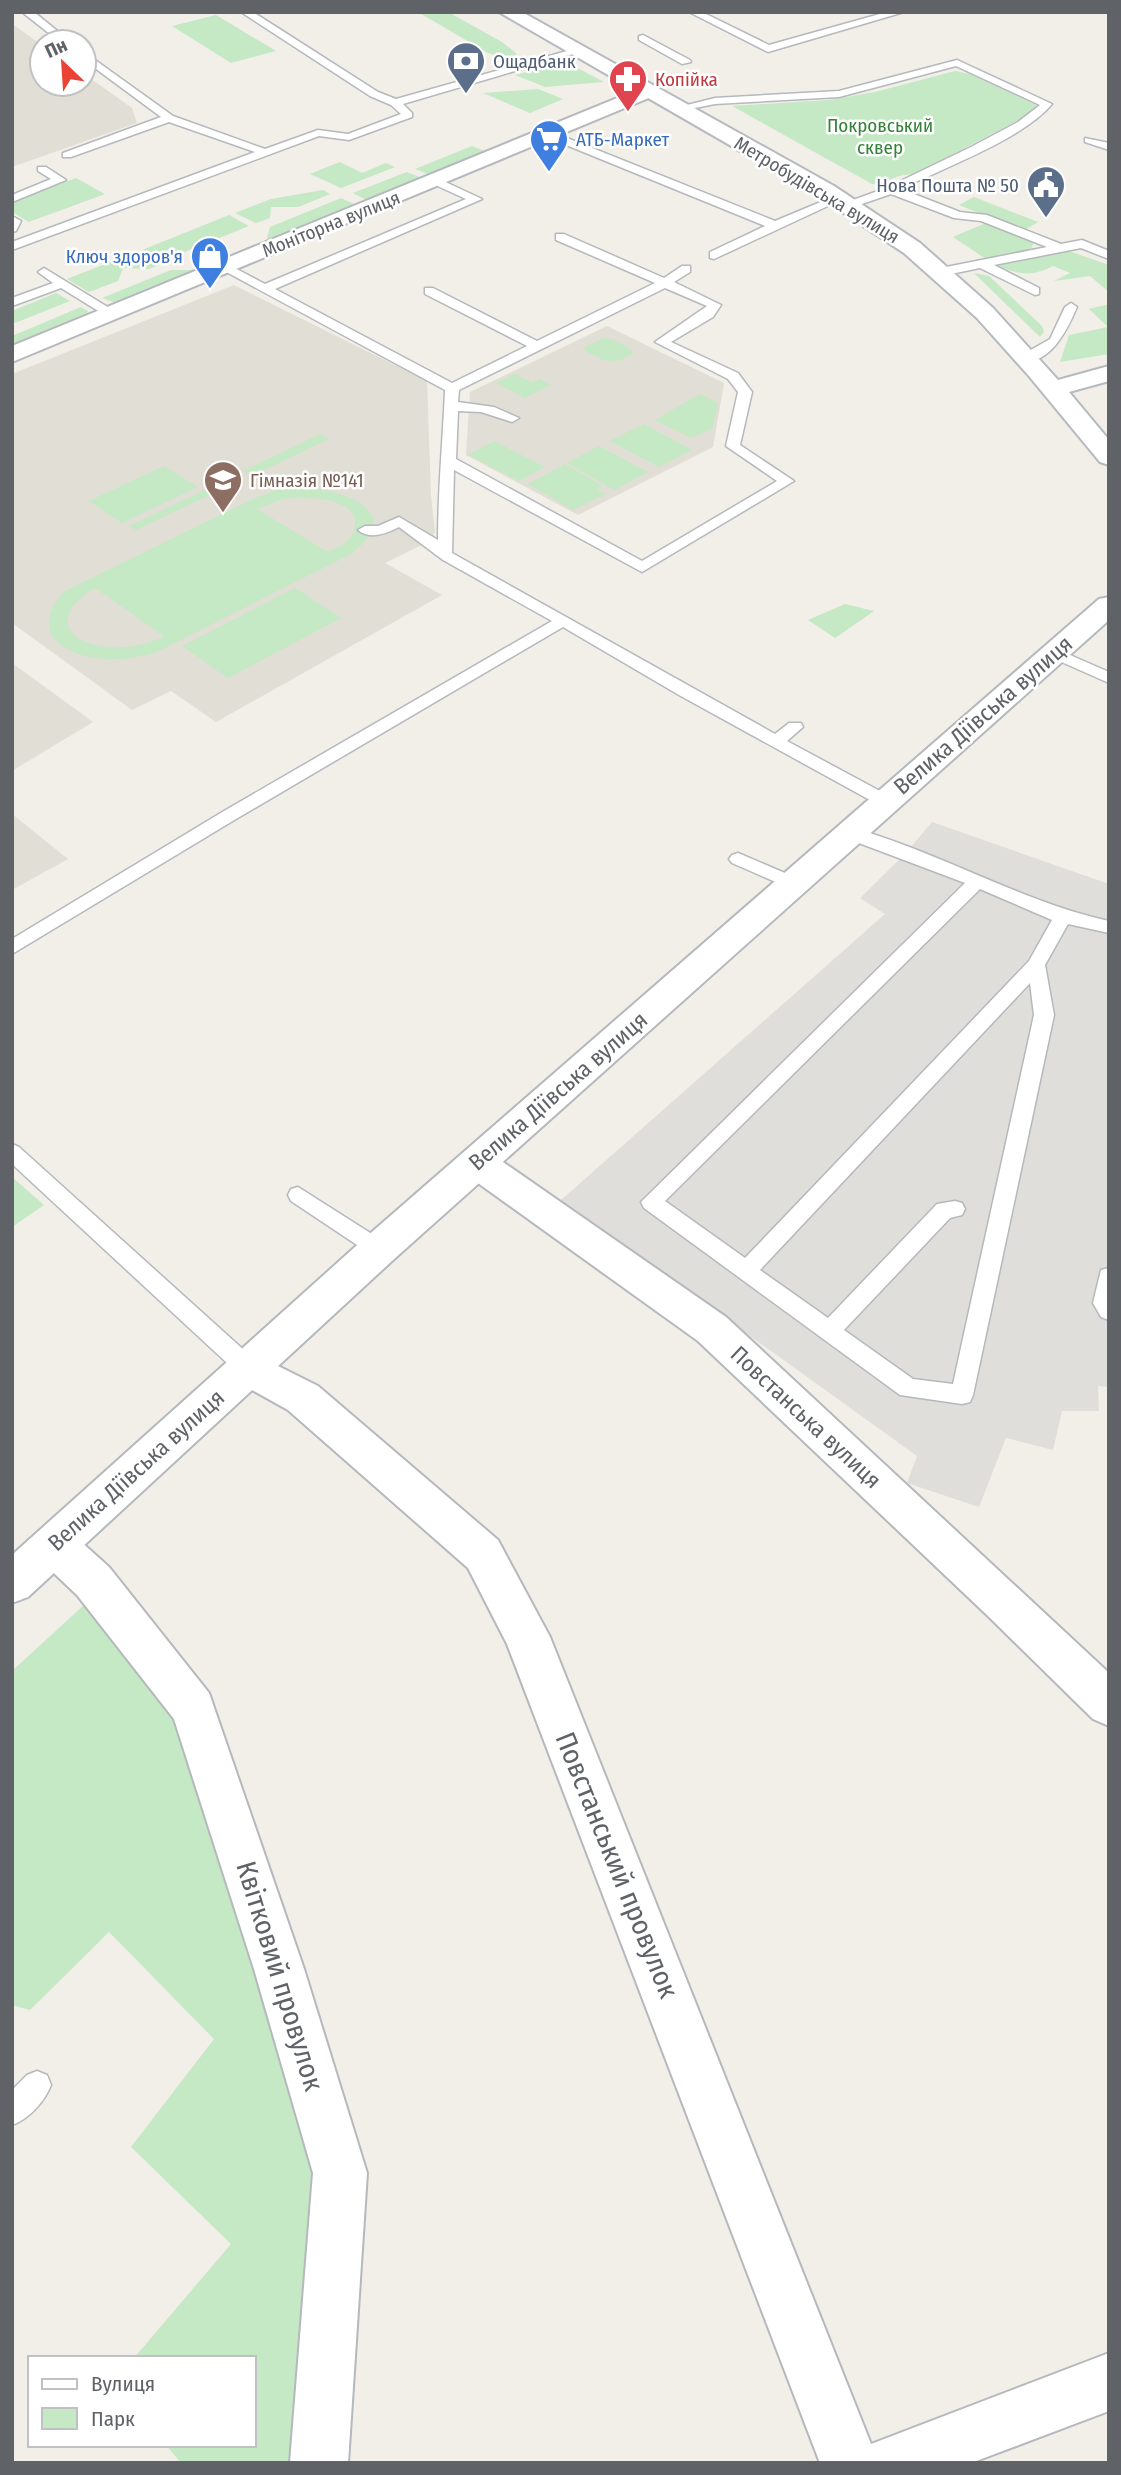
<svg xmlns="http://www.w3.org/2000/svg" width="1121" height="2475" font-family="'Fira Sans Condensed',sans-serif">
<rect width="100%" height="100%" fill="#f1efe8"/>
<polygon fill="#e0deda" points="932,822 1109,884 1109,1387 1098,1386 1099,1411 1062,1411 1053,1450 1006,1438 979,1507 907,1483 917,1456 561,1200 885,914 860,898 905,854"/>
<g fill="#e1ded6">
<polygon points="12,24 42,45 42,84 84,84 84,74 132,108 137,123 12,167"/>
<polygon points="234,285 427,381 431,496 435,532 430,541 385,563 442,595 216,722 171,691 132,710 12,623 12,374"/>
<polygon points="607,326 724,383 713,447 578,515 466,455 470,392"/>
<polygon points="12,663 93,722 12,771"/>
<polygon points="12,814 68,859 12,890"/>
</g>
<g fill="#c5e8c5" fill-rule="evenodd">
<polygon points="418,12 448,12 502,42 517,54 507,59 488,53"/>
<polygon points="216,15 276,51 231,63 172,26"/>
<polygon points="566,62 604,82 545,87 515,75"/>
<path d="M 955,71 L 970,74 L 1040,107 L 1036,111 L 913,175 C 898,172 887,185 872,184 L 732,106 L 829,100 L 875,92 Z"/>
<polygon points="538,89 563,99 530,113 483,93"/>
<polygon points="472,146 487,152 430,175 415,169"/>
<polygon points="340,162 362,173 386,163 395,167 341,188 310,174"/>
<polygon points="407,172 422,178 368,201 353,193"/>
<polygon points="76,178 105,194 29,222 12,212 12,202"/>
<polygon points="323,190 330,194 298,207 271,207 270,218 256,223 235,213 271,199"/>
<polygon points="974,197 1038,222 1023,231 959,205"/>
<polygon points="341,198 356,205 266,242 270,227"/>
<polygon points="229,215 249,226 162,261 142,250"/>
<polygon points="986,223 1032,242 1033,245 1030,250 986,259 953,237"/>
<path d="M 1066,250 L 1109,265 L 1109,292 L 1090,276 L 1054,281 L 1070,273 L 1053,266 C 1032,277 1018,275 997,265 Z"/>
<polygon points="136,252 159,265 149,269 123,268 118,281 89,292 67,279"/>
<polygon points="171,270 198,270 116,303 102,298"/>
<polygon points="974,273 989,276 1042,326 1044,332 1040,337"/>
<polygon points="56,293 70,301 15,323 12,321 12,311"/>
<polygon points="1109,304 1109,354 1060,362 1069,335 1108,327 1089,309"/>
<polygon points="81,307 88,311 86,316 12,346 12,336"/>
<path d="M 604,338 L 613,339 L 632,350 L 633,354 C 611,366 607,362 585,351 L 584,347 Z"/>
<polygon points="515,374 533,383 540,379 551,385 525,398 496,383"/>
<polygon points="700,394 718,403 712,429 691,438 655,420"/>
<polygon points="644,424 692,450 659,467 610,441"/>
<polygon points="320,434 329,439 252,476 243,471"/>
<polygon points="494,441 545,467 519,481 468,455"/>
<polygon points="599,446 648,472 614,490 567,463"/>
<polygon points="565,464 603,486 597,489 605,494 573,510 528,484"/>
<polygon points="164,466 198,487 122,523 89,501"/>
<polygon points="224,481 231,485 136,530 129,526"/>
<path d="M 302,487 C 345,490 409,512 349,555 L 155,653 C 138,657 123,660 105,659 C 62,656 27,631 65,591 L 255,498 L 277,490 ZM 302,497 C 319,498 358,501 355,526 C 355,531 352,537 347,541 C 342,545 334,549 328,552 L 257,509 L 283,499 ZM 95,588 L 164,636 L 164,637 C 146,644 129,649 110,647 C 63,644 51,613 95,588 Z"/>
<polygon points="295,588 341,618 228,678 182,646"/>
<polygon points="845,604 874,611 835,638 808,620"/>
<polygon points="12,1177 44,1205 12,1227"/>
<polygon points="85,1604 120,1644 177,1722 320,2180 306,2463 181,2463 166,2445 254,2445 254,2358 134,2358 231,2244 131,2147 214,2039 109,1932 30,2010 12,2005 12,1671"/>
</g>
<g fill="none" stroke-linecap="round" stroke-linejoin="round">
<defs>
<g id="service">
<polygon points="22,12 34,12 71,42 60,42"/>
<polygon points="241,12 253,12 378,92 396,99 574,49 583,51 403,104 412,113 412,117 349,140 319,136 12,250 12,242 255,152 169,122 71,157 63,157 63,153 161,117 84,60 84,52 173,116 265,149 318,130 348,134 401,114 391,105 370,96"/>
<polygon points="689,12 702,12 769,45 887,12 904,12 768,52"/>
<polygon points="643,35 690,60 691,62 682,64 639,40 639,36"/>
<path d="M 957,60 L 1052,104 C 1023,139 943,168 901,189 L 960,212 L 987,215 L 1061,244 L 1082,240 L 1109,251 L 1109,259 L 1081,248 L 994,265 L 1039,288 L 1039,294 L 1035,295 L 980,268 L 941,276 L 935,272 L 941,268 L 1047,247 L 981,221 L 954,218 L 891,194 L 853,207 L 845,207 L 845,203 L 886,188 L 971,147 L 1018,122 L 1040,105 L 956,66 L 839,97 L 715,104 L 680,111 L 675,108 L 715,98 L 839,91 Z"/>
<polygon points="544,132 552,132 775,221 835,196 845,198 714,259 710,258 710,252 765,226 544,136"/>
<polygon points="1085,138 1109,143 1109,150 1085,142"/>
<polygon points="38,167 46,167 66,180 12,202 12,195 51,179 38,171"/>
<path d="M 431,179 L 439,179 L 482,199 L 275,289 L 452,383 L 527,346 L 425,294 L 425,288 L 433,288 L 537,341 L 655,283 L 556,240 L 556,234 L 564,234 L 664,278 L 682,266 L 690,266 L 690,272 L 674,282 L 721,305 L 713,317 L 671,342 L 738,373 L 752,392 L 740,445 L 794,481 L 642,572 L 454,470 L 452,553 L 775,734 L 789,723 L 801,723 L 803,727 L 787,741 L 891,797 L 894,801 L 885,806 L 879,805 L 679,695 L 563,627 L 236,819 L 12,954 L 12,939 L 224,811 L 552,621 L 443,560 L 399,527 C 386,534 370,540 358,530 L 365,526 L 378,526 L 399,517 L 438,540 C 438,490 443,438 445,390 L 219,268 L 221,265 L 229,265 L 265,284 L 466,199 L 431,183 ZM 665,288 L 707,306 L 655,342 L 728,379 L 738,392 L 726,446 L 777,481 L 642,561 L 456,459 L 458,411 L 481,412 L 512,422 L 519,418 L 494,407 L 458,402 L 459,390 Z"/>
<polygon points="12,216 21,221 16,231 12,232"/>
<polygon points="44,268 119,314 113,318 108,317 61,288 12,306 12,298 53,283 38,272"/>
<path d="M 1071,303 L 1077,307 C 1068,328 1051,365 1022,361 L 1022,355 L 1050,339 L 1065,307 Z"/>
<polygon points="1054,648 1109,672 1109,683 1048,656 1046,653"/>
<path d="M 849,827 C 938,851 1019,901 1109,921 L 1109,933 L 1068,924 L 1045,965 L 1054,1015 L 973,1395 L 970,1402 L 962,1404 L 900,1395 L 644,1208 L 641,1202 L 965,883 L 843,837 L 840,833 L 843,829 ZM 980,889 L 1052,920 L 1029,961 L 745,1258 L 665,1201 ZM 1030,983 L 1034,1015 L 953,1384 L 913,1379 L 844,1330 L 950,1218 L 962,1215 L 965,1209 L 962,1203 L 955,1201 L 937,1204 L 828,1318 L 760,1270 Z"/>
<polygon points="738,853 799,879 802,883 799,887 787,887 732,863 729,859 732,855"/>
<polygon points="12,1144 19,1147 256,1361 259,1368 256,1375 248,1377 240,1375 12,1164"/>
<polygon points="298,1187 386,1243 390,1249 386,1255 379,1257 372,1255 291,1201 288,1195 291,1189"/>
<polygon points="1109,1268 1109,1320 1101,1317 1093,1303 1101,1270"/>
<path d="M 37,2071 L 47,2075 L 51,2085 C 45,2101 29,2119 12,2125 L 12,2090 L 27,2075 Z"/>
</g>
<g id="minor">
<polygon points="477,1149 490,1153 726,1317 1109,1673 1109,1726 1093,1719 987,1615 698,1341 464,1173 458,1163 464,1153"/>
<polygon points="248,1351 318,1386 498,1540 550,1637 871,2444 1109,2353 1109,2411 971,2463 820,2463 507,1644 468,1568 288,1410 234,1380 228,1368 234,1356"/>
<polygon points="54,1526 69,1531 109,1567 209,1693 304,1969 367,2173 348,2463 290,2463 313,2173 254,1969 174,1719 77,1595 39,1559 32,1545 39,1531"/>
</g>
<g id="tertiary">
<polygon points="649,85 656,87 659,91 656,95 12,362 12,346"/>
<polygon points="1109,597 1109,620 393,1260 28,1597 12,1603 12,1555 365,1238 1099,599"/>
</g>
<polygon id="secondary" points="499,12 522,12 834,186 920,243 993,308 1058,380 1109,366 1109,381 1069,392 1109,440 1109,465 1100,462 1029,376 977,318 904,253 818,196"/>
</defs>
<use href="#service" stroke="#b5b8bc" stroke-width="3"/>
<use href="#minor" stroke="#b5b8bc" stroke-width="4"/>
<use href="#tertiary" stroke="#b5b8bc" stroke-width="4"/>
<use href="#secondary" stroke="#b6babf" stroke-width="4"/>
<use href="#service" fill="#fff" fill-rule="evenodd"/>
<use href="#minor" fill="#fff" fill-rule="evenodd"/>
<use href="#tertiary" fill="#fff" fill-rule="evenodd"/>
<use href="#secondary" fill="#fff" fill-rule="evenodd"/>
</g>
<defs>
<symbol id="bank-pin" viewBox="-11 -11 22 30"><path d="M0 17L-7.5 6A9.5 9.5 0 1 1 7.5 6Z" fill="#5c6f8a" stroke="#fff"/><path d="M-6-4H6V4H-6ZM0-2.3a2.3 2.3 0 1 0 0 4.6a2.3 2.3 0 1 0 0-4.6Z" fill="#fff"/></symbol>
<symbol id="pharmacy-pin" viewBox="-11 -11 22 30"><path d="M0 17L-7.5 6A9.5 9.5 0 1 1 7.5 6Z" fill="#e0444e" stroke="#fff"/><path d="M-2-6h4v4h4v4h-4v4h-4v-4h-4v-4h4Z" fill="#fff"/></symbol>
<symbol id="supermarket-pin" viewBox="-11 -11 22 30"><path d="M0 17L-7.5 6A9.5 9.5 0 1 1 7.5 6Z" fill="#3f7fe0" stroke="#fff"/><path d="M-6-5.5h2.5l.6 2H6L4.5 2H-2.5L-4.4-4H-6ZM-1.5 3.2a1.3 1.3 0 1 0 .1 0ZM3 3.2a1.3 1.3 0 1 0 .1 0Z" fill="#fff"/></symbol>
<symbol id="civic-pin" viewBox="-11 -11 22 30"><path d="M0 17L-7.5 6A9.5 9.5 0 1 1 7.5 6Z" fill="#5c6f8a" stroke="#fff"/><path d="M-.6-6.5H3V-4.5H.6V-3L4-1V1h2V6H-6V1h2V-1L-.6-3ZM-1.2 2.5V6h2.4V2.5Z" fill="#fff"/></symbol>
<symbol id="shop-pin" viewBox="-11 -11 22 30"><path d="M0 17L-7.5 6A9.5 9.5 0 1 1 7.5 6Z" fill="#3f7fe0" stroke="#fff"/><path d="M-5-2.5h2.3a2.7 3.5 0 0 1 5.4 0H5L5.5 6h-11ZM-1.5-2.5h3a1.5 2.3 0 0 0-3 0Z" fill="#fff"/></symbol>
<symbol id="school-pin" viewBox="-11 -11 22 30"><path d="M0 17L-7.5 6A9.5 9.5 0 1 1 7.5 6Z" fill="#8d6e63" stroke="#fff"/><path d="M0-5L7-2L0 1L-7-2ZM-4 1L0 2.5L4 1V4Q0 6-4 4Z" fill="#fff"/></symbol>
</defs>
<g fill-rule="evenodd">
<use href="#bank-pin" x="444" y="39" width="44" height="60"/>
<use href="#pharmacy-pin" x="606" y="57" width="44" height="60"/>
<use href="#supermarket-pin" x="527" y="117" width="44" height="60"/>
<use href="#civic-pin" x="1024" y="163" width="44" height="60"/>
<use href="#shop-pin" x="188" y="234" width="44" height="60"/>
<use href="#school-pin" x="201" y="458" width="44" height="60"/>
</g>
<g text-anchor="middle" dominant-baseline="central" stroke-width="5" stroke-linejoin="round" paint-order="stroke">
<g font-size="19" fill="#4e5e75" stroke="#fff" text-anchor="start">
<text x="493" y="61">Ощадбанк</text>
<text x="1019" y="185" text-anchor="end">Нова Пошта № 50</text>
</g>
<g font-size="19" fill="#be3a42" stroke="#fff" text-anchor="start">
<text x="655" y="79">Копійка</text>
</g>
<g font-size="19" fill="#348238" stroke="#fff">
<text x="880" y="125">Покровський<tspan x="880" dy="22">сквер</tspan></text>
</g>
<g font-size="19" fill="#366cbe" stroke="#fff" text-anchor="start">
<text x="576" y="139">АТБ-Маркет</text>
<text x="183" y="256" text-anchor="end">Ключ здоров'я</text>
</g>
<g font-size="19" fill="#5f6368" stroke="#fff">
<text transform="translate(817 190) rotate(31)">Метробудівська вулиця</text>
<text transform="translate(331 224) rotate(-22)">Моніторна вулиця</text>
</g>
<g font-size="19" fill="#785e54" stroke="#fff" text-anchor="start">
<text x="250" y="480">Гімназія №141</text>
</g>
<g font-size="23" fill="#5f6368" stroke="#fff">
<text transform="translate(983 715) rotate(-41)">Велика Діївська вулиця</text>
<text transform="translate(558 1091) rotate(-41)">Велика Діївська вулиця</text>
<text transform="translate(806 1417) rotate(43)">Повстанська вулиця</text>
<text transform="translate(136 1470) rotate(-42)">Велика Діївська вулиця</text>
</g>
<g font-size="28" fill="#5f6368" stroke="#fff">
<text transform="translate(617 1865) rotate(68)">Повстанський провулок</text>
<text transform="translate(280 1976) rotate(73)">Квітковий провулок</text>
</g>
</g>
<rect width="1121" height="2475" fill="none" stroke="#5f6368" stroke-width="28"/>
<rect x="28" y="2356" width="228" height="91" fill="#ffffff" stroke="#bfc1c3" stroke-width="2"/>
<rect x="42" y="2379" width="35" height="10" fill="#ffffff" stroke="#bfc1c3" stroke-width="2"/>
<text x="91" y="2391" font-size="21" fill="#5f6368">Вулиця</text>
<rect x="42" y="2408" width="35" height="21" fill="#c5e8c5" stroke="#bfc1c3" stroke-width="2"/>
<text x="91" y="2426" font-size="21" fill="#5f6368">Парк</text>
<g transform="translate(63 63) rotate(335)"><circle r="33" fill="#ffffff" stroke="#bfc1c3" stroke-width="2"/>
<path d="M0-5L12 26L0 18L-12 26Z" fill="#ea4335"/>
<text y="-10" font-size="19" font-weight="bold" text-anchor="middle" fill="#5f6368">Пн</text>
</g>
</svg>
